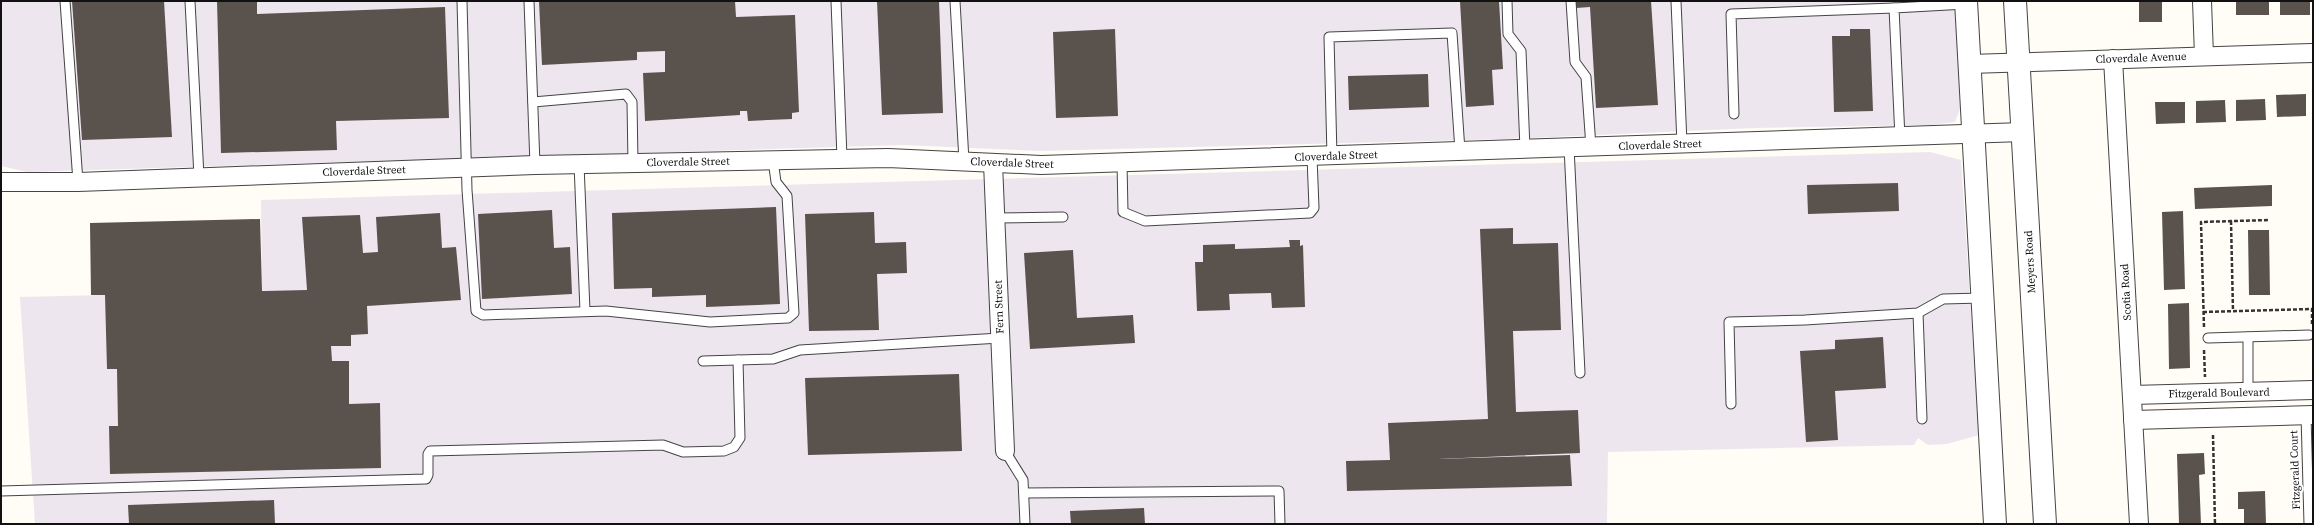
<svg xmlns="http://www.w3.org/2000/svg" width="2314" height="525" font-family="'Source Serif 4',serif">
<rect width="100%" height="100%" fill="#fffdf5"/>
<g fill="#eee6ef">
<polygon points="1,1 1955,1 1960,109 1955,122 1932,125 1755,128 1506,139 1038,151 903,145 27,172 1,166"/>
<polygon points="1930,152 1961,160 1979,435 1947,444 1928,445 1918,438 1914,445 1608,452 1607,524 35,524 20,297 262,291 261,200"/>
</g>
<g fill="#5a524d">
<polygon points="72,1 164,1 172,137 82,140"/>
<polygon points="217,1 257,1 257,14 445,7 449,118 336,121 337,150 221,153"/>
<polygon points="539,1 735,1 736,17 795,15 799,112 792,113 792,119 748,121 747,111 740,111 740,115 645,121 643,73 665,72 665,51 637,52 637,60 542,65"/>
<polygon points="877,1 939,1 943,113 882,115"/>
<polygon points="1460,1 1499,1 1503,69 1492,70 1494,105 1466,107"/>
<polygon points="1575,1 1651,1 1658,105 1596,108 1590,7 1576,8"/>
<rect x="2139" y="1" width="23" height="21"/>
<rect x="2236" y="1" width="33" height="14"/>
<rect x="2280" y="1" width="30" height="14"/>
<polygon points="1115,29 1118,116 1056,118 1053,32"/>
<polygon points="1850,29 1870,29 1873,111 1834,112 1832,36 1850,36"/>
<polygon points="1428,74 1429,107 1349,110 1348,76"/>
<polygon points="2306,94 2306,116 2277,117 2276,95"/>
<polygon points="2265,99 2266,120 2236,121 2236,100"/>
<polygon points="2225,100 2226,122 2196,123 2196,101"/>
<polygon points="2155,102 2185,102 2185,123 2156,124"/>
<polygon points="1898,183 1899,211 1808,214 1807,185"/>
<polygon points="2272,185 2272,206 2195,209 2194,188"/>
<polygon points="776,207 780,304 706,307 706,295 652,297 652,288 614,289 612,213"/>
<polygon points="552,210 554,248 570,247 572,294 482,299 478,214"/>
<polygon points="2183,211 2185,289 2164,290 2162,212"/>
<polygon points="874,212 875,243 906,242 907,273 877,274 879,330 809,331 805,214"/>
<polygon points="440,213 442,248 456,247 461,300 367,306 368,334 351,335 351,346 331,346 332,361 349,361 349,404 380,403 381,468 110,474 109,426 118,426 117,369 107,369 105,295 91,295 90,223 260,219 262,291 265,291 307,290 302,217 360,215 363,253 378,252 376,217"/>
<polygon points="1513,228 1513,244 1558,243 1561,330 1513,331 1516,412 1578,410 1580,453 1438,459 1570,455 1572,486 1347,491 1346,461 1390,460 1388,423 1488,419 1480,229"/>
<polygon points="2248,230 2269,230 2270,295 2249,295"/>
<polygon points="1289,240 1300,240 1300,246 1303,245 1305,307 1272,308 1271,293 1229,294 1230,310 1197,311 1195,262 1203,262 1203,245 1235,244 1235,249 1290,247"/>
<polygon points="1073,250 1077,318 1133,315 1135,343 1030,349 1024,253"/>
<polygon points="2189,303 2190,368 2169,369 2168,304"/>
<polygon points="1883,337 1886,388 1835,391 1838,440 1806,442 1800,351 1835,349 1835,340"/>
<polygon points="959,374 962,451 808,455 805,378"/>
<polygon points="2204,453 2205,474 2199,475 2201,524 2179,524 2177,454"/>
<polygon points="2265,491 2266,524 2244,524 2244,509 2238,509 2238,492"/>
<polygon points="274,500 275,524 129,524 128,505"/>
<polygon points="1144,508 1145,524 1071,524 1070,511"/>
</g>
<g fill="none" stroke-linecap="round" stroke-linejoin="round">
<defs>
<g id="service">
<polyline points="65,1 78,182"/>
<polyline points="190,1 199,177"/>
<polyline points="462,1 467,190 476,311 483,315 606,311 710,322 788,318 794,313 787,196 776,182 773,160"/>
<polyline points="529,1 535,165"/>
<polyline points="836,1 842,158"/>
<polyline points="955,1 964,161"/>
<polyline points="1507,1 1508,34 1521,51 1525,149"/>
<polyline points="1571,1 1575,62 1586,77 1591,147"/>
<polyline points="1676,1 1682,144"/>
<polyline points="533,102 626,94 632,102 633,163"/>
<polyline points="1734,114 1731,14 1894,8"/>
<polyline points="1900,138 1894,8 1966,4"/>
<polyline points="1569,147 1580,373"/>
<polyline points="1332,156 1329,37 1452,33 1460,151"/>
<polyline points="1122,163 1123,212 1145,221 1310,213 1314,208 1312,157"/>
<polyline points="579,164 585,311"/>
<polyline points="995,218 1063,217"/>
<polyline points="1918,313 1922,419"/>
<polyline points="2208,338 2309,335"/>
<polyline points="703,361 773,359 800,350 1000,338"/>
<polyline points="2248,392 2248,337"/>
<polyline points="1731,404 1729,322 1805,320 1918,313 1943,299 1982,298"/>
<polyline points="2306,415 2309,524"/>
<polyline points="1005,451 1023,480 1025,524"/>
<polyline points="1,491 426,479 428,475 428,454 430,451 663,445 683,452 724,451 734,447 740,438 738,360"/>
<polyline points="1024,493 1279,491 1280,524"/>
</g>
<g id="minor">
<polyline points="2202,1 2204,56"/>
<polyline points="2113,59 2139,524"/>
<polyline points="1969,64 2313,53"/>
<polyline points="993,163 1005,451"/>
<polyline points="1,182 78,182 535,165 888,158 1041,165 2023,132"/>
<polyline points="2132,395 2313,390"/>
<polyline points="2133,420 2313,415"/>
</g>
<g id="tertiary">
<polyline points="1966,1 1995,524"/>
<polyline points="2015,1 2045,524"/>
</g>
</defs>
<use href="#service" stroke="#444" stroke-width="11"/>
<use href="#minor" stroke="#444" stroke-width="20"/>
<use href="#tertiary" stroke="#444" stroke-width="24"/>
<g stroke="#333" stroke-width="2.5" stroke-dasharray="4 2" stroke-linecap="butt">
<polyline points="2231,221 2233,311"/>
<polyline points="2203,312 2312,309 2312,324"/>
<polyline points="2204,327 2201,222 2269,220"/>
<polyline points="2204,350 2205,377"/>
<polyline points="2213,435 2215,524"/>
</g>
<use href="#service" stroke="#fff" stroke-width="9"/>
<use href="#minor" stroke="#fff" stroke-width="18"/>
<use href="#tertiary" stroke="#fff" stroke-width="22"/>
</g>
<g text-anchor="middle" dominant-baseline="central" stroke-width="4" stroke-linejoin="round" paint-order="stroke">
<g font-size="11" fill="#111" stroke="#fff">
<text transform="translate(2141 58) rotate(-2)">Cloverdale Avenue</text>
<text transform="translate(1660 145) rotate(-2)">Cloverdale Street</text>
<text transform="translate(1336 156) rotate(-2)">Cloverdale Street</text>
<text transform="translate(688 162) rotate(-1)">Cloverdale Street</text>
<text transform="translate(1012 163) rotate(2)">Cloverdale Street</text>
<text transform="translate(364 171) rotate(-2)">Cloverdale Street</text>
<text transform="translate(2030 262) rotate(-93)">Meyers Road</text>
<text transform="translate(2126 292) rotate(-93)">Scotia Road</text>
<text transform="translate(999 307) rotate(-92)">Fern Street</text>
<text transform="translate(2219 393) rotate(-1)">Fitzgerald Boulevard</text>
<text transform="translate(2295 470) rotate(-92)">Fitzgerald Court</text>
</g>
</g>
<rect width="2314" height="525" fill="none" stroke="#111111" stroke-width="4"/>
</svg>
